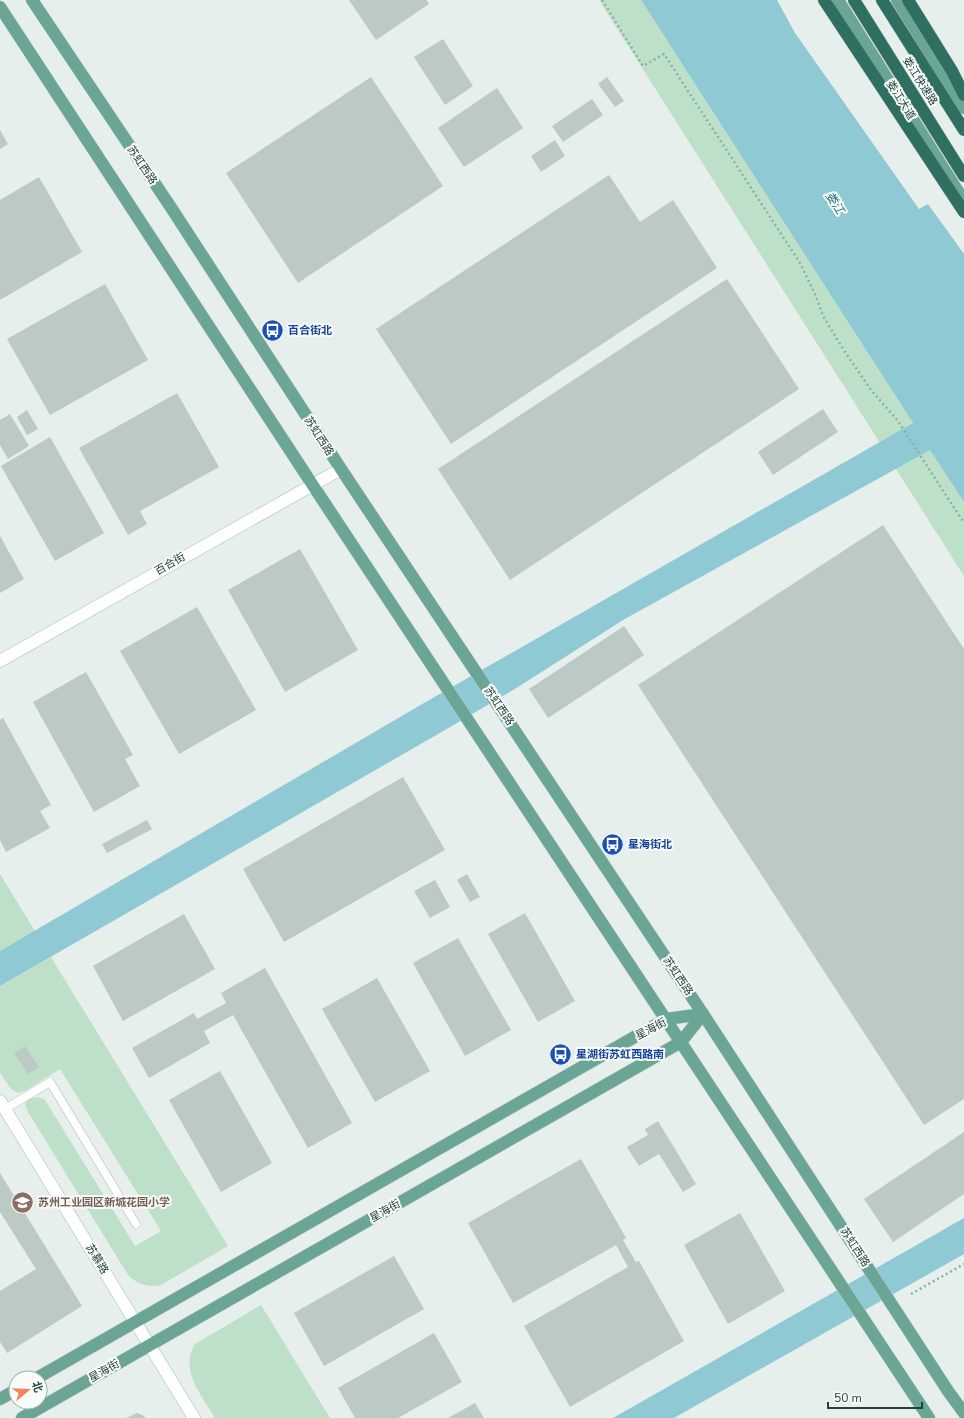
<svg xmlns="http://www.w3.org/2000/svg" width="964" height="1418" font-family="'Nunito Sans','Noto Sans SC',sans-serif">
<rect width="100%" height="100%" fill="#e6efeb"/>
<g fill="#bfe0c8">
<polygon points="599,0 641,0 913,423 880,443"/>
<polygon points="930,449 964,502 964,576 896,469"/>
<polygon points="0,874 35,931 0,951"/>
<path d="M 51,957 L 228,1246 L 161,1285 C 148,1288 137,1284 128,1275 L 28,1112 L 25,1104 C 29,1096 38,1096 45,1100 L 135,1246 L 161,1231 L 60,1069 L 25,1091 L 18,1093 L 11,1089 L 0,1073 L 0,986 Z"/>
<path d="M 261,1305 L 330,1418 L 215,1418 C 202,1396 179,1370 195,1344 Z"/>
</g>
<g fill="#8ec9d4">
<polygon points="641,0 777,0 795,33 919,209 928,204 964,254 964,502 930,450 623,620 518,687 445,730 0,986 0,951 424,703 913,423"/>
<polygon points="964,1218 964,1254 674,1418 613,1418"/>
</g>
<g fill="#bbcac4">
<polygon points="349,0 426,0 429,4 376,40"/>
<polygon points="443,39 473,86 445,105 414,57"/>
<polygon points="371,77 443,186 298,283 226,173"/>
<polygon points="607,77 624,101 615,107 598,84"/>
<polygon points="497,88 523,128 464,167 438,128"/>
<polygon points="592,99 603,115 563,142 552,126"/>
<polygon points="0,130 8,144 0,149"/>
<polygon points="555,140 565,156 541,172 531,156"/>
<polygon points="609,175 640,222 673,200 717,268 451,444 376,329"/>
<polygon points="39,177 82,252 0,300 0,200"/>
<polygon points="727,279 799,389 510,580 438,469"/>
<polygon points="105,284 148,360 50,415 7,339"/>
<polygon points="177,393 219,467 140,511 147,524 128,535 79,448"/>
<polygon points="823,409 838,432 773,475 758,452"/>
<polygon points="27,410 38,429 27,435 17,417"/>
<polygon points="10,414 29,446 8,459 0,445 0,420"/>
<polygon points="50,437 104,533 55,561 1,466"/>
<polygon points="883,525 964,649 964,1099 924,1125 638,685"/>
<polygon points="0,536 24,579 0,593"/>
<polygon points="300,549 358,650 285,692 228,590"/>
<polygon points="197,607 256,710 179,754 120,651"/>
<polygon points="624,626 644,655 548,718 529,689"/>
<polygon points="86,672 133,755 125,759 140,786 94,812 33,702"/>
<polygon points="3,718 51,805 40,811 50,828 6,852 0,840 0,720"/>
<polygon points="403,777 445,850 284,942 243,869"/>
<polygon points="147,820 152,829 107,853 102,844"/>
<polygon points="467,874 480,897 470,902 457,880"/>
<polygon points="435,880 450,907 430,918 414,891"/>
<polygon points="525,913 575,1001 538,1022 488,934"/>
<polygon points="184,914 215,969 123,1021 93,966"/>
<polygon points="458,938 511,1030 465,1056 413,963"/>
<polygon points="265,968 352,1123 308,1148 233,1015 204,1031 210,1043 149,1078 132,1048 194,1013 197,1019 226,1003 221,993"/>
<polygon points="377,978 430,1071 375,1102 322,1009"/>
<polygon points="25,1046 39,1067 28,1074 14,1053"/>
<polygon points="220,1071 272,1163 221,1192 169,1100"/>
<polygon points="658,1121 696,1184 683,1192 659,1154 639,1166 627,1147 648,1135 645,1129"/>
<polygon points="964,1132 964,1194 893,1242 864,1199"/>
<polygon points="581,1159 626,1238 623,1240 636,1262 639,1261 684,1341 570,1407 524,1326 628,1267 616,1245 513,1303 468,1223"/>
<polygon points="0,1173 82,1306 7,1353 0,1342 0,1291 36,1269 0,1212"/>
<polygon points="740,1213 785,1291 728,1324 684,1245"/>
<polygon points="394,1256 424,1309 324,1366 294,1313"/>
<polygon points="434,1333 462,1382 398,1418 355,1418 338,1388"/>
<polygon points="475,1403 484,1418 448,1418"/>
<polygon points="137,1413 142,1415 146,1418 126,1418"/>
</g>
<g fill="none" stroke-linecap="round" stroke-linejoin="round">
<defs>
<polyline id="lane" points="5,1109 50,1082 136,1224"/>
<g id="secondary">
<polyline points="0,661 341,469"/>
<polyline points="0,1101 194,1418"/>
</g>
<g id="primary">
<polyline points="32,0 170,206 341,469 703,1014 948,1391 964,1413"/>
<polyline points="838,0 964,201"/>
<polyline points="897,0 964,108"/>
<polyline points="0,7 312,484 929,1418"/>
<polyline points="37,1378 666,1019 703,1014"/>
<polyline points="0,1399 16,1390"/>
<polyline points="22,1418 681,1042 703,1014"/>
</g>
<g id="highway">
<polyline points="824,0 964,212"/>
<polyline points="854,0 964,176"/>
<polyline points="882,0 964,130"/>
<polyline points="908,0 952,71 964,95"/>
</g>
</defs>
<use href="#lane" stroke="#a8b8b2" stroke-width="9"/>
<use href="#secondary" stroke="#a4bbb3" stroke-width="13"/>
<use href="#primary" stroke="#c2cac8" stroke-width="13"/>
<use href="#highway" stroke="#c2cac8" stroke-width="13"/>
<g stroke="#86b3a5" stroke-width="2.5" stroke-dasharray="2 3" stroke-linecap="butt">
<polyline points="602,0 643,66 664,54 800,263 815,294 823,316 843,349 871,390 898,421 964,523"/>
<polyline points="911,1294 964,1264"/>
</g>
<use href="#lane" stroke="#fff" stroke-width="8"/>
<use href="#secondary" stroke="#fff" stroke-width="12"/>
<use href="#primary" stroke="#6aa596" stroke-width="12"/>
<use href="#highway" stroke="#2f6f62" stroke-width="12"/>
</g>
<defs>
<symbol id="bus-disc" viewBox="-11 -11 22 22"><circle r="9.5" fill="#1a4fb4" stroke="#f7fbf9"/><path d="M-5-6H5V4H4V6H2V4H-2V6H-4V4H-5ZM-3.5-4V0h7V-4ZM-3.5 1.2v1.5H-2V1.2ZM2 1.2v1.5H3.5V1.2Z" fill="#fff"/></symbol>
<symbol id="school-disc" viewBox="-11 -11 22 22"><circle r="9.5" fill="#8d6e63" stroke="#f7fbf9"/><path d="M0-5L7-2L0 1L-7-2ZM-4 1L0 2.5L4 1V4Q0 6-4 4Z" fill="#fff"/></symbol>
</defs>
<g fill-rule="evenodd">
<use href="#bus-disc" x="260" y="318" width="25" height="25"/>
<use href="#bus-disc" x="600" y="832" width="25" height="25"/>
<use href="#bus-disc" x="548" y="1042" width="25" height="25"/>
<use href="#school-disc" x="10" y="1190" width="25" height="25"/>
</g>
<g text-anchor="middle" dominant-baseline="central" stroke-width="4" stroke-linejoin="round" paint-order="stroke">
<g font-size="11" fill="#24423a" stroke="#f7fbf9">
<text transform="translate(920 81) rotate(58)">娄江快速路</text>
<text transform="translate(901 100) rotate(58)">娄江大道</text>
<text transform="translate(142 165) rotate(56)">苏虹西路</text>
<text transform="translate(319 436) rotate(57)">苏虹西路</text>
<text transform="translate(170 564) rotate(-30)">百合街</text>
<text transform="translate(499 706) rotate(56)">苏虹西路</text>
<text transform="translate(678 976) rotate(56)">苏虹西路</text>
<text transform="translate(651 1029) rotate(-28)">星海街</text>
<text transform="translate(385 1211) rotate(-30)">星海街</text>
<text transform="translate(855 1247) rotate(57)">苏虹西路</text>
<text transform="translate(97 1259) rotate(59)">苏慕路</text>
<text transform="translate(104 1371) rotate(-30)">星海街</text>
</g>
<g font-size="11" font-weight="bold" fill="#164399" stroke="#f7fbf9" text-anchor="start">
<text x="288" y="330">百合街北</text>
<text x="628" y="844">星海街北</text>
<text x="576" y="1054">星湖街苏虹西路南</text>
</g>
<g font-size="11" font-weight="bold" fill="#785e54" stroke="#f7fbf9" text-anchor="start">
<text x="38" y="1202">苏州工业园区新城花园小学</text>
</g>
<g font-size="12" font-style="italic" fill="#1c6f80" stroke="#f7fbf9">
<text transform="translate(835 203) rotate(58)">娄江</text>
</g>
</g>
<g transform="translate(28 1390) rotate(71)"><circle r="19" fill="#f7fbf9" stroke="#a3b1ad"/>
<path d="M0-3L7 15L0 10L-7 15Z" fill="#f4845f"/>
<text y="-6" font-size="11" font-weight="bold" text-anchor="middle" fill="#24423a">北</text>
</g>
<path d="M828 1402v6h94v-6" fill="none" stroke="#24423a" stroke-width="2"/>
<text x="834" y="1402" font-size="12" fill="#24423a" stroke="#f7fbf9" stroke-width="3" paint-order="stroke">50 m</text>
</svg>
